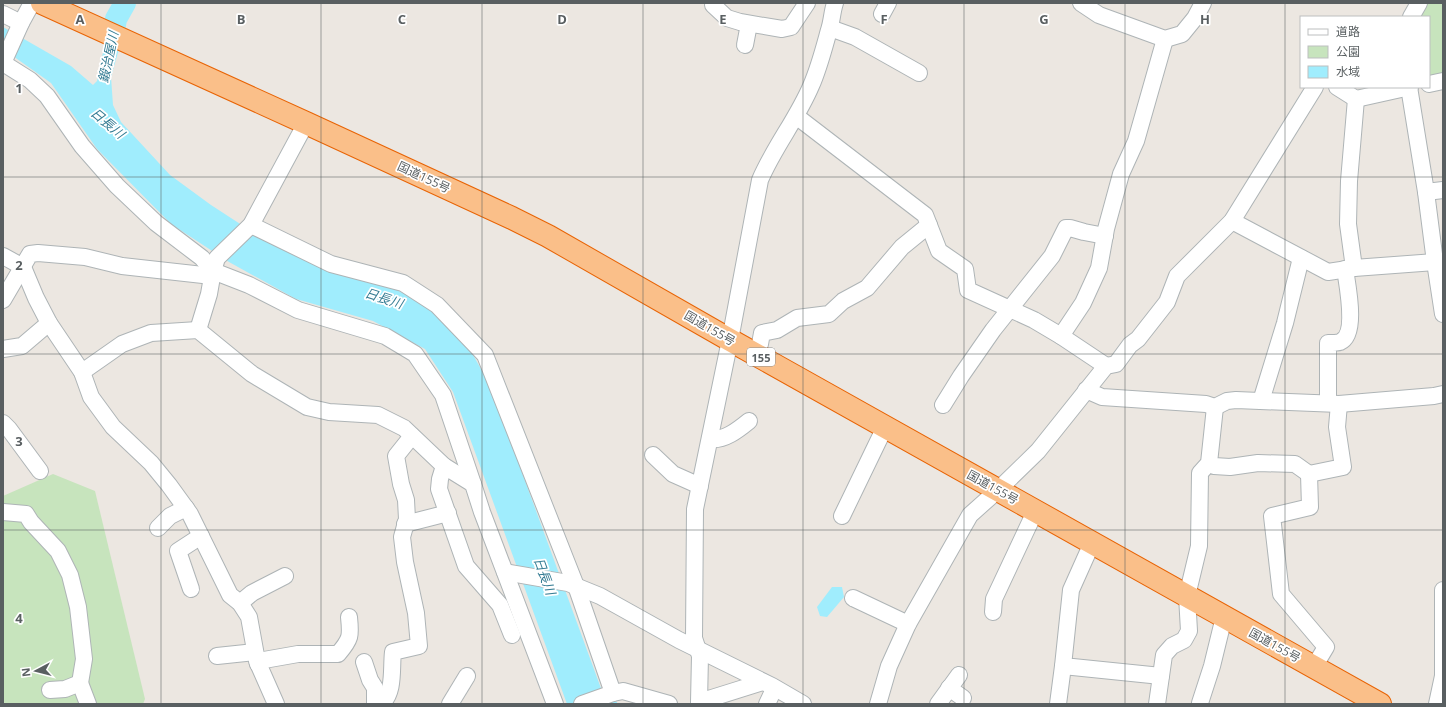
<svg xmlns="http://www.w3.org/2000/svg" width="1446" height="707" font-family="'Open Sans','Noto Sans JP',sans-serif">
<rect width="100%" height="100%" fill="#ece7e1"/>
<g fill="#c7e4bd">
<polygon points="1419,3 1443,3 1443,81 1429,83 1429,17 1411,17"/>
<polygon points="53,474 95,491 145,699 143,704 3,704 3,496"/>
</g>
<g fill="#a0edfd">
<polygon points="117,8 127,12 121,24 119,49 111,77 113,105 121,122 170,175 211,205 257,235 382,283 419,301 463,337 490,385 606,702 617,702 617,704 567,704 453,392 425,349 373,321 296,299 229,262 171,224 97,149 51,83 3,49 3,27 71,66 93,85 97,81 110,20"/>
<polygon points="832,587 842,587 844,597 827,617 820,616 817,607"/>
</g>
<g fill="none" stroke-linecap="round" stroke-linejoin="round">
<polyline stroke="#a0edfd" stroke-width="22" points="113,37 116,19 125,3"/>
<defs>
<g id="minor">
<polyline points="1081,3 1099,15 1165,39 1182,34 1195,18 1203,3"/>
<polyline points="713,5 727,18 740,22 782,29 791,27 807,3"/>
<polyline points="3,14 21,23"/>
<polyline points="882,14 888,3"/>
<polyline points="1411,17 1419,3"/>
<polyline points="830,28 855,37 919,73"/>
<polyline points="745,45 749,24"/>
<polyline points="3,63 30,80 47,96 82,146 117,186 156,223 202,258 213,271 249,285 298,310 385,336 415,354 443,395 473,484"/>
<polyline points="3,63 21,23 32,3"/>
<polyline points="1429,84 1443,81"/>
<polyline points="1337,87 1356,99 1410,87"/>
<polyline points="1409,87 1426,192 1435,262 1443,314"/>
<polyline points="796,116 925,215 939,251 965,269 968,290 1034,320 1061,336 1106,366"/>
<polyline points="1426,192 1443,190"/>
<polyline points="1232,221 1328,272 1354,268 1435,262"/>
<polyline points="251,225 331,264 403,283 437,305 485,355 576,586 613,693 623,691 669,704"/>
<polyline points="3,256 23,267 36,298 49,323 82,372 91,397 113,427 151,463 169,485 190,514 230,595 240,603 249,617 257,661 276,704"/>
<polyline points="1354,268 1348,224 1349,181 1356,99"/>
<polyline points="3,300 30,254 38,253 85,257 122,266 203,275 213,271"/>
<polyline points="198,330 209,294 213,271 217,258 251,225 306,123"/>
<polyline points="1061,336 1083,303 1099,268 1106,229 1121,174 1136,141 1165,39"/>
<polyline points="3,349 22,346 49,323"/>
<polyline points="755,354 760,344 762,333 777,330 797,318 829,314 843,301 867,288 902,247 929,225"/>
<polyline points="82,372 122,344 151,333 198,330 252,374 307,407 329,412 378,415 404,428 444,466 473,484 482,512 555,704"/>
<polyline points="1086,390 1102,397 1206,404 1215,407 1227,401 1236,400 1339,404 1434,396 1443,394"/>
<polyline points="1261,401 1285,323 1301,258"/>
<path d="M 1328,403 L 1328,343 C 1331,343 1337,343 1340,342 C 1358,335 1347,284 1345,269"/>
<polyline points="943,405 961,376 993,330 1052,256 1066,228 1070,228 1084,232 1105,236"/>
<polyline points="3,423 9,429 40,471"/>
<path d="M 710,439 C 724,441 738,430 749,421"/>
<polyline points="653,455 673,474 700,486"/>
<polyline points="1209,463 1214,466 1230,467 1258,463 1295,464 1309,474"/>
<polyline points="444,466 440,479 439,489 466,566 500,605 512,635"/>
<polyline points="3,512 26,514 31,522 58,551 70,575 78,607 84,659 80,683"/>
<polyline points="842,516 885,427"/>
<polyline points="405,524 448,513"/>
<polyline points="158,528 170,516 186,508"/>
<polyline points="1092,543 1071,590 1063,666 1161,676"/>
<polyline points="505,572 568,583 600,596 679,640 772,686 803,704"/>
<polyline points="191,589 178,551 201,536"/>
<polyline points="853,598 908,624"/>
<polyline points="240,603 252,593 285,576"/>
<polyline points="993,612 994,599 1032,518 1037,512"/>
<polyline points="217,656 255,652"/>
<polyline points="364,662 370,680 375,688 375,704"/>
<path d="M 258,664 L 264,660 L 298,654 L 338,654 C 351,639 351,636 349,617"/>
<polyline points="1314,667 1326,647 1281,594 1272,516 1310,507 1309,474 1343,467 1337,427 1339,404"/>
<path d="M 763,682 L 699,702 L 700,656 L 694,638 L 695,509 L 730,340 L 760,180 C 774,147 797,119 811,86 C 819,68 824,48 829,30 C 832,21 832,12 835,3"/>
<polyline points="949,688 963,698"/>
<polyline points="50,690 65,689 80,683 88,704"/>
<polyline points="1200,703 1212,666 1224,617"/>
<path d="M 381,704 C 395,693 391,668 393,652 L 419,646 L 416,613 L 405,562 L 402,537 L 407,519 L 406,500 L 401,484 L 396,456 L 412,436"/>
<polyline points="450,704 467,676"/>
<polyline points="582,704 613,693"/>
<polyline points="767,704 774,689"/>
<polyline points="878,704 889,666 908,624 970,515 998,490 1038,451 1106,366 1116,364 1130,345 1138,339 1167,302 1177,276 1232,221 1315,87"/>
<polyline points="938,704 959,675"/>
<polyline points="1058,704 1063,666"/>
<polyline points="1157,704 1164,655 1172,646 1184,640 1189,631 1187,596 1199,546 1200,473 1209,463 1215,407"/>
<polyline points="1437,704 1443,676 1443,590"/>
</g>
<polyline id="highway" points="42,3 306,123 512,218 548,236 730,340 1380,704"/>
</defs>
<use href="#minor" stroke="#aeb4b6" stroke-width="18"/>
<use href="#highway" stroke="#e86405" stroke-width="24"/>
<use href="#minor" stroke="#fff" stroke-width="16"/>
<use href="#highway" stroke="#fabf89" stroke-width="22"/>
</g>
<path fill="none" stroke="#595f61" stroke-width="1" stroke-opacity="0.55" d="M 161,3 L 161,704M 321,3 L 321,704M 482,3 L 482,704M 643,3 L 643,704M 803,3 L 803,704M 964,3 L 964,704M 1125,3 L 1125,704M 1285,3 L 1285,704M 3,177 L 1443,177M 3,354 L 1443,354M 3,530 L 1443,530"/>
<g text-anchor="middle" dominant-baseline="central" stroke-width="3.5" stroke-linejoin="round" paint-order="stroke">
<rect fill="#fff" stroke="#8b8f90" stroke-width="1" x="747" y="348" width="28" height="18" rx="3"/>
<g font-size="11" font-weight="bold" fill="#595f61">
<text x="761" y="357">155</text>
</g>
<g font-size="12" fill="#595f61" stroke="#fff">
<text transform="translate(424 177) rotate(25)">国道155号</text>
<text transform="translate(710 328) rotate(30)">国道155号</text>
<text transform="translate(993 487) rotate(29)">国道155号</text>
<text transform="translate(1275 645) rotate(29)">国道155号</text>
</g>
<g font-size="13" font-style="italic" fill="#367d94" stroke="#fff">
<text transform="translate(108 57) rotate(-78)">鍛治屋川</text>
<text transform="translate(108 123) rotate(40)">日長川</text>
<text transform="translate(384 298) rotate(18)">日長川</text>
<text transform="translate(545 576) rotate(70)">日長川</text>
</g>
</g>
<g font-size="13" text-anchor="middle" font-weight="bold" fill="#595f61" stroke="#fff" stroke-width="3.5" stroke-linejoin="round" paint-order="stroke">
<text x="80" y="24">A</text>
<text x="241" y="24">B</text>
<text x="402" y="24">C</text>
<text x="562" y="24">D</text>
<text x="723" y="24">E</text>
<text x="884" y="24">F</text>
<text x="1044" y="24">G</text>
<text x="1205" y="24">H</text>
<text x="19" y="93">1</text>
<text x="19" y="270">2</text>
<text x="19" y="446">3</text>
<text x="19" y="623">4</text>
</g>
<rect width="1446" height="707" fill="none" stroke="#595f61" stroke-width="8"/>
<rect x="1300" y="16" width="130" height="72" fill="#ffffff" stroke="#bdbfc0"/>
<rect x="1308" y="29" width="20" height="6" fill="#ffffff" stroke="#bdbfc0"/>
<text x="1336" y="36" font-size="12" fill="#595f61">道路</text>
<rect x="1308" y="46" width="20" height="12" fill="#c7e4bd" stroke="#bdbfc0"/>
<text x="1336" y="56" font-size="12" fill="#595f61">公園</text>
<rect x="1308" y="66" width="20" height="12" fill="#a0edfd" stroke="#bdbfc0"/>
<text x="1336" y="76" font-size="12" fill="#595f61">水域</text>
<g transform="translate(36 671) rotate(263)" stroke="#ffffff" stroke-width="3" paint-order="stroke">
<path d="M0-3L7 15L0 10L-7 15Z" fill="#595f61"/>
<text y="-6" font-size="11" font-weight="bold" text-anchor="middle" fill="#595f61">N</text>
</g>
</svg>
